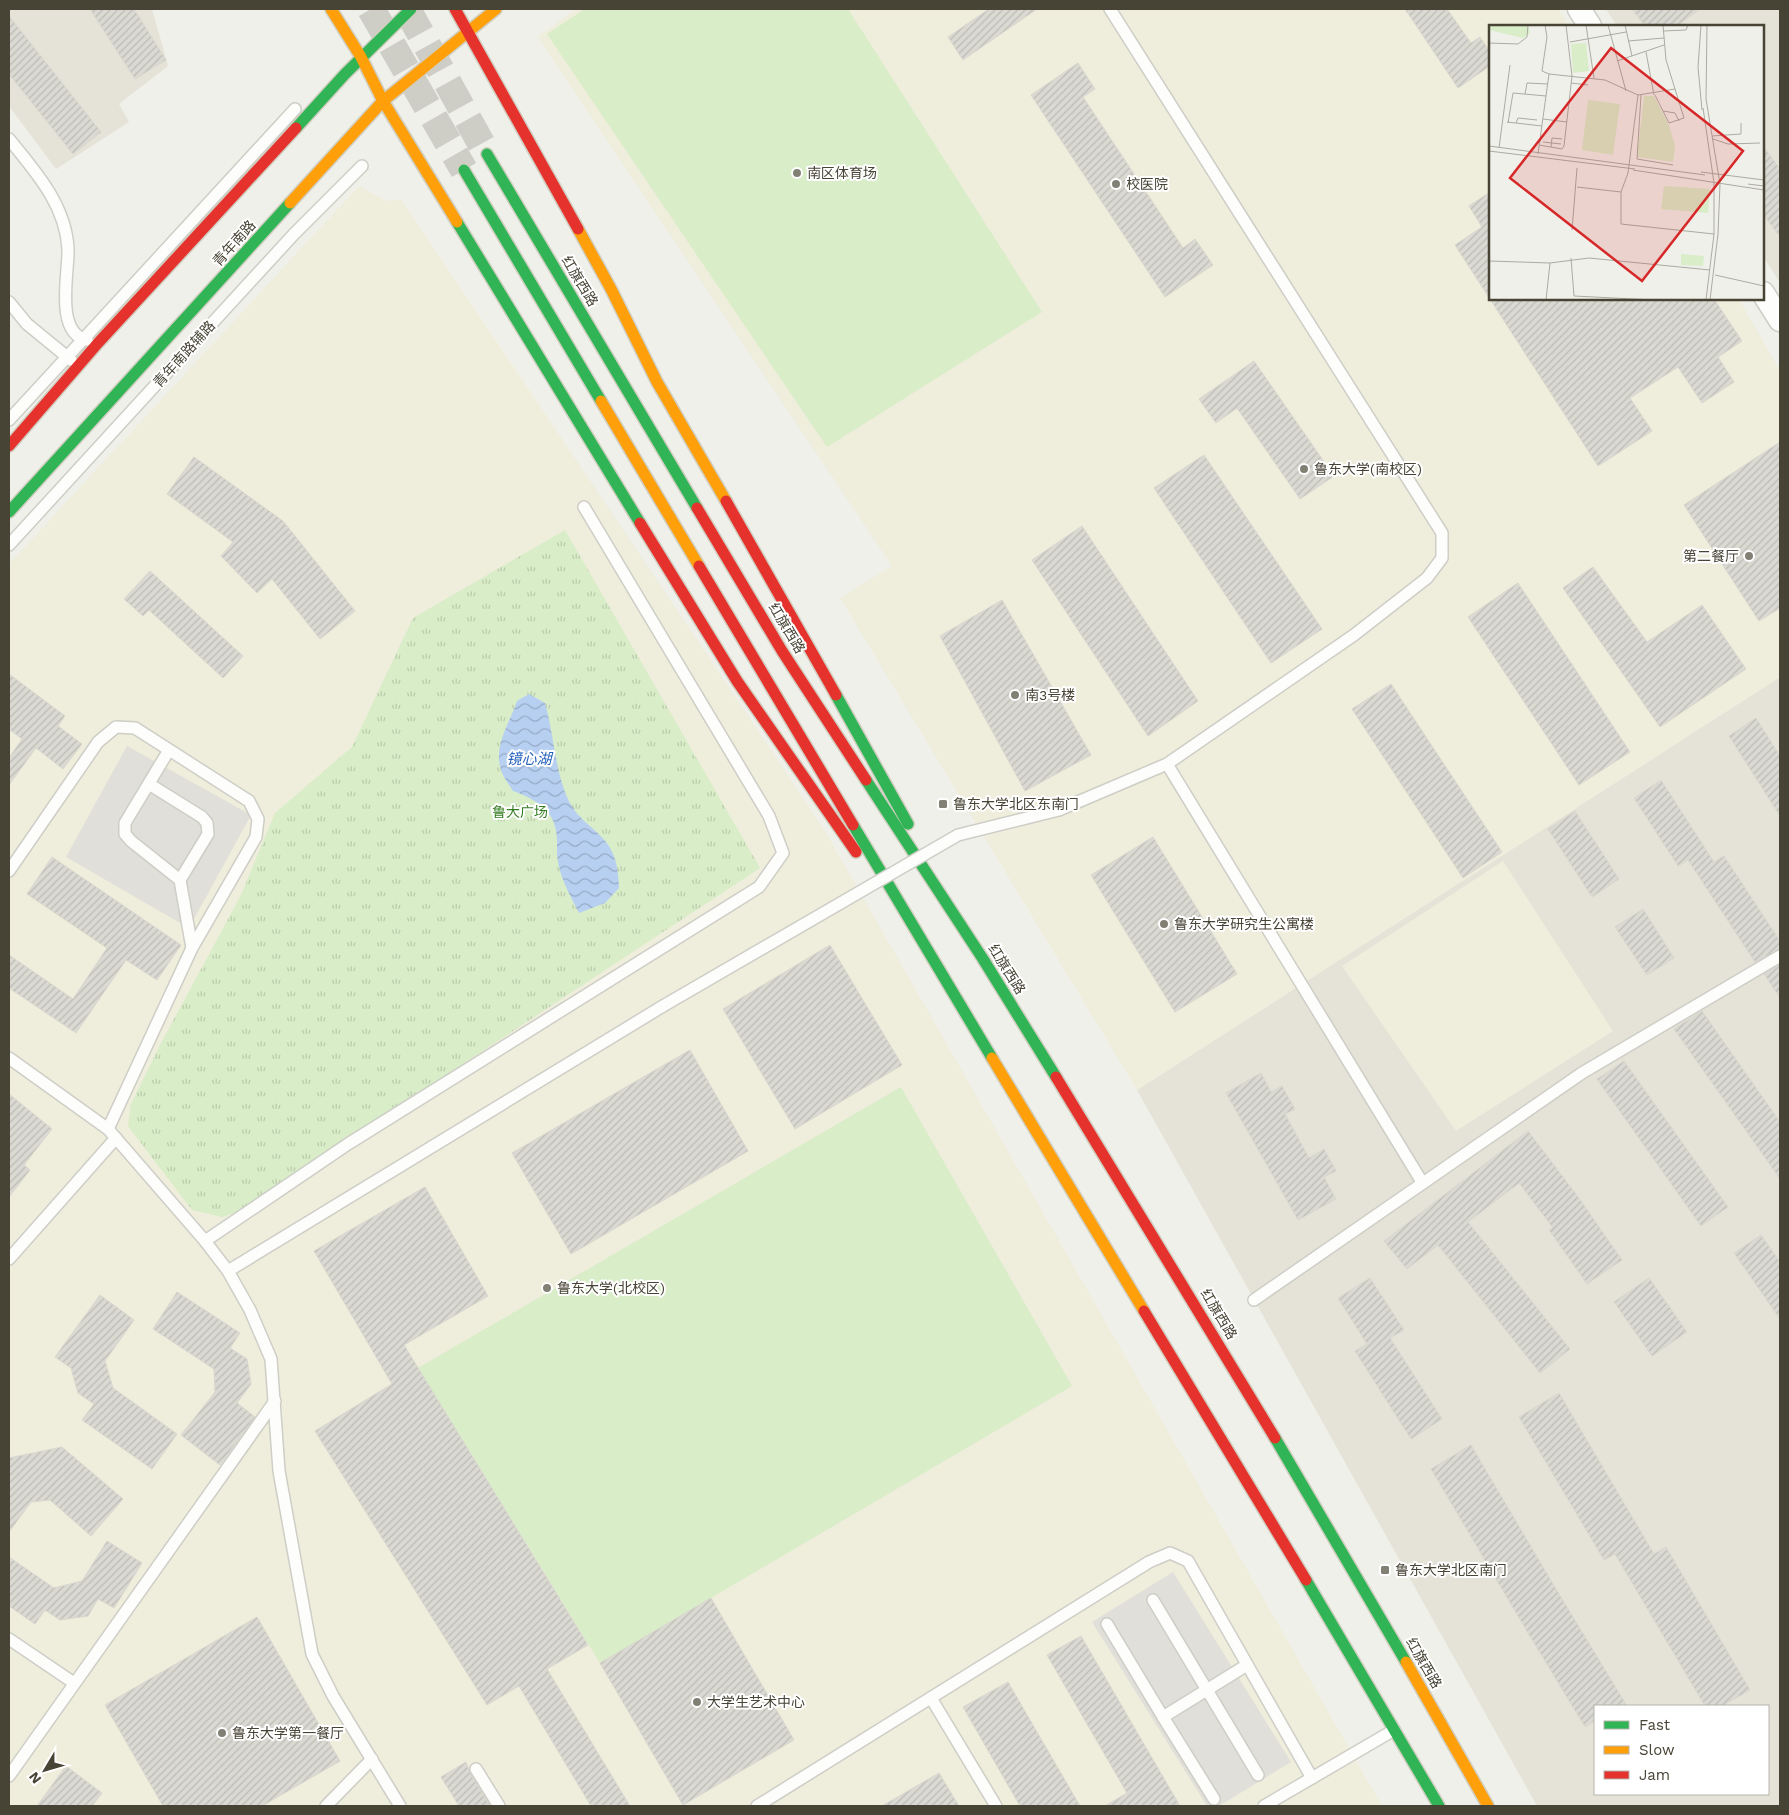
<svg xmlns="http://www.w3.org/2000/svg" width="1789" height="1815" font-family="'Work Sans','Noto Sans SC',sans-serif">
<defs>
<pattern id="grass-tufts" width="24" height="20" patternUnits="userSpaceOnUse" patternTransform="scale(1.25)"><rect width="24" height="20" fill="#d8edc8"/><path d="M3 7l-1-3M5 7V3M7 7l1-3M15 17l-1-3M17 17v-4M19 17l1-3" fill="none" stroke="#bbccac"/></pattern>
<pattern id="water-waves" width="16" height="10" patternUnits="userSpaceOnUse" patternTransform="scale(1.25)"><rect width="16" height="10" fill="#b7d0f2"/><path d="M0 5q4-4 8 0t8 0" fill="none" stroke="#97aac5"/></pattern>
<pattern id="building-hatch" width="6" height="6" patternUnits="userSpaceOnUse" patternTransform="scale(1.25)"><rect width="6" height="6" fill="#dad9d2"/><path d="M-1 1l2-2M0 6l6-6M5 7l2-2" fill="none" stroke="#bcbbb5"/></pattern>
</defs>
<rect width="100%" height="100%" fill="#f0f0ea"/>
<g fill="#e5e3d7" fill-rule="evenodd">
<polygon points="9,9 152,9 168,66 119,104 129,122 56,169 9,106"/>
<polygon points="1606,9 1780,9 1780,283 1763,256 1763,26 1617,26"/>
<path d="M 1780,677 L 1780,1806 L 1537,1806 L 1137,1090 ZM 1595,1706 L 1768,1706 L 1768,1794 L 1595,1794 Z"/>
</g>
<g fill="#efeddb">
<polygon points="576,9 1558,9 1569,26 1490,26 1490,299 1739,299 1780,371 1780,677 1137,1090 840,598 892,566 538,37"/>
<polygon points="359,186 386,201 401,199 825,831 1382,1806 9,1806 9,564"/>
<polygon points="1503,861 1613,1031 1456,1131 1342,966"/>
</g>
<polygon fill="url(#grass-tufts)" points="565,530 760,868 240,1211 222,1217 192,1210 128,1126 131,1104 160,1045 241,895 275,813 352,747 413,618"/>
<g fill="#d8edc8">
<polygon points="585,9 848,9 1042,312 827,447 547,34"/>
<polygon points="901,1087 1072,1386 600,1663 418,1368"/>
</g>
<g fill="#e0dfd9">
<polygon points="127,746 251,815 189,928 66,857"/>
<polygon points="1173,1572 1291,1762 1219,1806 1207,1806 1092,1622"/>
</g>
<path fill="url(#water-waves)" d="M 529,694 L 545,703 C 553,731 555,766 565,792 C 581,836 619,826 619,888 L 605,903 L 579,913 C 571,897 561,880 558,862 C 556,852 558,841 556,831 C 553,808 532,798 513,791 C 509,785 503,777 501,770 C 493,745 510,723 517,701 Z"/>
<g fill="url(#building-hatch)" stroke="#d9d7cf">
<polygon points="90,9 134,9 166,60 135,79"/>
<polygon points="989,9 1037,9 963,60 948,37"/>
<polygon points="1405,9 1447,9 1471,43 1480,37 1490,52 1490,66 1458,88"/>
<polygon points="1632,9 1700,9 1677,26 1645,26"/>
<polygon points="9,16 101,132 73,154 9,74"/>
<polygon points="1078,63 1095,89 1083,97 1183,248 1195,239 1213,265 1165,297 1031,95"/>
<polygon points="1763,146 1780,169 1780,237 1763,214"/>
<polygon points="1490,192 1490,299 1714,299 1742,341 1718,357 1734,382 1702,403 1678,367 1630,398 1652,431 1598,466 1455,245 1482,227 1469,206"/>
<polygon points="1254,361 1334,476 1300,499 1237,408 1216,423 1199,399"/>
<polygon points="1780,442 1780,608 1759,621 1684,505"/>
<polygon points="1204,455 1322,629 1271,663 1154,488"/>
<polygon points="194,457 283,521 355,611 320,639 272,579 257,593 221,556 233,542 167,494"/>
<polygon points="1082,526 1198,701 1148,736 1032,560"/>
<polygon points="1593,567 1647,642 1702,605 1746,669 1660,727 1563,588"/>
<polygon points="150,571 243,656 223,678 149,610 143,616 124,599"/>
<polygon points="1518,583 1630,752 1579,785 1468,617"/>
<polygon points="1002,600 1091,755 1025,791 940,636"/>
<polygon points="9,674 65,716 58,726 82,744 63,769 36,748 9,785 9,758 22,739 9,729"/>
<polygon points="1391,684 1502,852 1463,878 1352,709"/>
<polygon points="1756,718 1780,756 1780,816 1729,736"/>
<polygon points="1661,780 1714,862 1724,856 1780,941 1780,949 1755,962 1688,860 1678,866 1634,798"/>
<polygon points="1575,811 1619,879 1592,897 1548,829"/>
<polygon points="1153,837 1237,974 1175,1012 1091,875"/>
<polygon points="52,857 181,945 157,980 126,960 76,1033 9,988 9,955 73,999 107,948 27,894"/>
<polygon points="1643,909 1674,958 1647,975 1615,927"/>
<polygon points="830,945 902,1065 795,1129 723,1009"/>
<polygon points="1780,965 1780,998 1764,974"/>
<polygon points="1702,1011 1780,1122 1780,1179 1674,1029"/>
<polygon points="690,1050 748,1151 571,1254 512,1153"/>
<polygon points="1624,1061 1728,1207 1701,1226 1597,1079"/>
<polygon points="1261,1073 1271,1092 1282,1086 1295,1109 1285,1114 1309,1158 1324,1149 1336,1171 1324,1177 1336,1199 1298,1220 1226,1093"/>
<polygon points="9,1094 52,1129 24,1165 30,1170 9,1197"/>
<polygon points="1528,1131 1579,1198 1622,1260 1587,1284 1549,1230 1553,1228 1519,1183 1468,1222 1570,1349 1540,1373 1438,1245 1407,1269 1384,1241"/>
<polygon points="425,1187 488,1296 404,1345 588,1645 547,1669 630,1806 591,1806 519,1686 487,1705 315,1431 392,1384 314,1251"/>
<polygon points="1761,1235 1780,1262 1780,1319 1734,1253"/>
<polygon points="1370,1278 1404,1330 1390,1338 1442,1419 1411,1439 1355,1351 1367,1344 1338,1298"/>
<polygon points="1649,1278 1687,1332 1652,1356 1614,1302"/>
<polygon points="177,1292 240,1333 230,1348 247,1359 251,1384 237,1403 255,1417 220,1465 181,1435 215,1392 214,1369 153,1329"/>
<polygon points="100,1295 134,1320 105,1361 113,1388 177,1434 152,1469 82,1420 94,1404 78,1393 71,1368 55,1357"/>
<polygon points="1559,1393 1654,1554 1666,1547 1750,1690 1722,1706 1705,1706 1615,1554 1604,1560 1519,1417"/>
<polygon points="1471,1445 1556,1589 1627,1706 1595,1706 1595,1721 1585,1727 1528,1633 1431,1469"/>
<polygon points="62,1447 123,1499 91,1536 50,1500 31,1502 9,1532 9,1458"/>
<polygon points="107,1541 142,1563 114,1608 98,1599 88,1616 60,1620 45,1610 35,1624 9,1606 9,1557 54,1588 82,1581"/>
<polygon points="711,1598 794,1740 683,1805 600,1663"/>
<polygon points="257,1617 340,1761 262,1806 163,1806 105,1705"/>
<polygon points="1081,1636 1180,1806 1105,1806 1127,1793 1047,1655"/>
<polygon points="1008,1682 1080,1806 1020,1806 963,1707"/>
<polygon points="466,1762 470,1773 490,1806 459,1806 441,1777"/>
<polygon points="66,1766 102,1793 92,1806 37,1806"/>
<polygon points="939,1773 959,1806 882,1806"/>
</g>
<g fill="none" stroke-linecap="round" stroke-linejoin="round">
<g stroke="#cecdc6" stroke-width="28" stroke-dasharray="28 14" stroke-linecap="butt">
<polyline points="371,9 464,170"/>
<polyline points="407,9 487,154"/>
</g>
<defs>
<g id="lane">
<path d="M 9,139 C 35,171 66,205 68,249 C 69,272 54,333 87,340"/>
<polyline points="9,302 27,324 71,360"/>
<polyline points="9,420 295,109"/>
<polyline points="9,545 294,234 362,166"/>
<polyline points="169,750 125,823 125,834 131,841 180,880 192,948"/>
<polyline points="1167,764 1422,1182"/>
<polyline points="149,784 202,817 207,823 208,834 180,880"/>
<polyline points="1059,810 1167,764 1354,635 1427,578 1442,558 1442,533 1110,9"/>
<polyline points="9,871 98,742 116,727 135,728 249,801 258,819 256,837 192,948 108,1129"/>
<polyline points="9,1058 108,1129 205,1241 228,1271 250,1310 271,1359 279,1471 312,1654 333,1696 400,1806"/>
<polyline points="205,1241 348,1144 759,887 783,853 769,816 584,507"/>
<polyline points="9,1259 116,1138"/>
<polyline points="228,1271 663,1006"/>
<polyline points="1254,1300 1582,1073 1780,956"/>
<polyline points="1153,1600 1258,1775"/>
<polyline points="1107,1624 1163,1717 1247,1665"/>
<polyline points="9,1639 74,1683"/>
<polyline points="931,1698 996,1806"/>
<polyline points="1163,1717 1214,1799"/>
<polyline points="476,1769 499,1806"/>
<polyline points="9,1776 275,1401"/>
<polyline points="326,1806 372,1759"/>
<polyline points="757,1806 1149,1562 1170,1553 1188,1561 1312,1778"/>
<polyline points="1264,1806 1394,1730"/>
</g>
<g id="street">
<polyline points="1579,9 1590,26"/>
<polyline points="1763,293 1780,320"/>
</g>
<g id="fast">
<polyline points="296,128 345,74 411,9"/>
<polyline points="487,154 697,508"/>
<polyline points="464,170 601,401"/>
<polyline points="457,222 640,523"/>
<polyline points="9,512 290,203"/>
<polyline points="836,695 908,824"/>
<polyline points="866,780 983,959 1056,1077"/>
<polyline points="853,825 992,1058"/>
<polyline points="1275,1438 1406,1662"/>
<polyline points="1306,1580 1439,1806"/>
</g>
<g id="slow">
<polyline points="331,9 361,57 383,101 457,222"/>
<polyline points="290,203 383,101 496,9"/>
<polyline points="578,229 611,289 657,382 726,501"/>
<polyline points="601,401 699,566"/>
<polyline points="992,1058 1144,1311"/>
<polyline points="1406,1662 1488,1806"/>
</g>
<g id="jam">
<polyline points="455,9 578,229"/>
<polyline points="9,446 98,343 296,128"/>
<polyline points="726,501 836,695"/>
<polyline points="697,508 782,651 866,780"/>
<polyline points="640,523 737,681 856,852"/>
<polyline points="699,566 853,825"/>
<polyline points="1056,1077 1275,1438"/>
<polyline points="1144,1311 1306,1580"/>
</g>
</defs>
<use href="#lane" stroke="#cecec7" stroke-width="14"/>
<use href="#street" stroke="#cecec7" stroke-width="25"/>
<use href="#fast" stroke="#d0cec0" stroke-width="14"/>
<use href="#slow" stroke="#d0cec0" stroke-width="14"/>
<use href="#jam" stroke="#d0cec0" stroke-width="14"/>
<use href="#lane" stroke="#fdfdfc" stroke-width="11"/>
<use href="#street" stroke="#fdfdfc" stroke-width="22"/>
<use href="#fast" stroke="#30b455" stroke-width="11"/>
<use href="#slow" stroke="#ff9f0a" stroke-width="11"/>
<use href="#jam" stroke="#e5322d" stroke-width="11"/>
<defs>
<polyline id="lane-bridge" points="663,1006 958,835 1059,810"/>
</defs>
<use href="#lane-bridge" stroke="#cecec7" stroke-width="14" stroke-linecap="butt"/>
<use href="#lane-bridge" stroke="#fdfdfc" stroke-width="11"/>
</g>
<g fill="#828074" stroke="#fff" stroke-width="2">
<circle cx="797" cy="173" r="5"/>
<circle cx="1116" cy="184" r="5"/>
<circle cx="1304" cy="469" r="5"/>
<circle cx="1749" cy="556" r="5"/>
<circle cx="1015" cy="695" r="5"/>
<rect x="938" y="799" width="10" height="10" rx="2.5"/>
<circle cx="1164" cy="924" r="5"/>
<circle cx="547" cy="1288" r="5"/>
<rect x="1380" y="1565" width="10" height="10" rx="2.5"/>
<circle cx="697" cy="1702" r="5"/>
<circle cx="222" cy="1733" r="5"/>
</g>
<g text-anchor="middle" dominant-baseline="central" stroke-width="4" stroke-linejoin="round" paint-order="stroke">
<g font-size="14" fill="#474335" stroke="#fff" text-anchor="start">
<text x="807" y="173">南区体育场</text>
<text x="1126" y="184">校医院</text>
<text x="1314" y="469">鲁东大学(南校区)</text>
<text x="1739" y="556" text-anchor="end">第二餐厅</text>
<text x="1025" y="695">南3号楼</text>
<text x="953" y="804">鲁东大学北区东南门</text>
<text x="1174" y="924">鲁东大学研究生公寓楼</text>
<text x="557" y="1288">鲁东大学(北校区)</text>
<text x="1395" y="1570">鲁东大学北区南门</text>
<text x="707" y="1702">大学生艺术中心</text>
<text x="232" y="1733">鲁东大学第一餐厅</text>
</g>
<g font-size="14" fill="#474335" stroke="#fff">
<text transform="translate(234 243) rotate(-48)">青年南路</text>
<text transform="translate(580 281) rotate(59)">红旗西路</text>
<text transform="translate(184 354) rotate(-48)">青年南路辅路</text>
<text transform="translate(787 628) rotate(59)">红旗西路</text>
<text transform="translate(1007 969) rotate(58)">红旗西路</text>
<text transform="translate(1219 1314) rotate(59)">红旗西路</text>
<text transform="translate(1424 1663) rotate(60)">红旗西路</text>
</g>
<g font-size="14" fill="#367e24" stroke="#fff">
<text x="520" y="812">鲁大广场</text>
</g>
<g font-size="15" font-style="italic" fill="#2663bb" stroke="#fff">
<text x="529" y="759">镜心湖</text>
</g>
</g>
<g transform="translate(1489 25)">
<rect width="275" height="275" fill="#f0f0ea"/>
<path d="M 155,71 L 165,71 L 180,100 L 186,121 L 184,137 L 148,132 Z" fill="#d8edc8"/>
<path d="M 0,0 L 39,0 L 41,8 L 34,13 L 0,5 Z" fill="#d8edc8"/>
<path d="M 97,18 L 100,46 L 84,48 L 82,19 ZM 99,75 L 131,79 L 124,130 L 93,125 ZM 175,161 L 221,164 L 219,188 L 172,184 ZM 192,229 L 215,231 L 214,241 L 192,240 Z" fill="#d8edc8"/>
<path fill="none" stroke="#acaba2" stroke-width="1" d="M 56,0 L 58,12 L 53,46 L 60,49M 97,0 L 105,53M 119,0 L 137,66M 136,0 L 143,31M 212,0 L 209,42 L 213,85M 218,0 L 217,74 L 231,159 L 229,209 L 221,275M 174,6 L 197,5 L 199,0M 139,16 L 175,13M 81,17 L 137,7M 0,18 L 29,19 L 38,12 L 39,0M 157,27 L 165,70M 128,36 L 175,20M 82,58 L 99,60M 36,69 L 38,58 L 59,59M 149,70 L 139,148 L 132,167 L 132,199 L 225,209M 152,70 L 148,134 L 184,140M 166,70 L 180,98 L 195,93 L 177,35 L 174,0M 214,83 L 225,158 L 225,209 L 217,275M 174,86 L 186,88 L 190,96M 54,94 L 78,97M 18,97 L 53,101M 19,98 L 24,68 L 57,71M 27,98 L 29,93 L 48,95M 223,111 L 252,109 L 252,98M 224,114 L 239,119 L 271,118M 54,117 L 72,119M 50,120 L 73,124 L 75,121 L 83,51 L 77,0M 0,121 L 216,150M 62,122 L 63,113 L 73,114M 10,123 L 21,40M 0,126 L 146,144M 49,129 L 60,49 L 116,55 L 149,70 L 186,64M 144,145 L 275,165M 212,147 L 275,155M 259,159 L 275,161M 88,162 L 132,167M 83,205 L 88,143M 82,233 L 85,271 L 165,275M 0,236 L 61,238 L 100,233 L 221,245M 226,250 L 275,261M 57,275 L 61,238"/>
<path fill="#d62828" fill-opacity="0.15" stroke="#d62828" stroke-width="2.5" d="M 122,23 L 254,126 L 153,256 L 21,153 Z"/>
<rect width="275" height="275" fill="none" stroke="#474335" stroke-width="2.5"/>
</g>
<rect width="1789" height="1815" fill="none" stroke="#474335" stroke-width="20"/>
<rect x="1594" y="1705" width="175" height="90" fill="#ffffff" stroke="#b5b4ae"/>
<rect x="1604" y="1721" width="25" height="8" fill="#30b455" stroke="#b5b4ae"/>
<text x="1639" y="1730" font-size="15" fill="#474335">Fast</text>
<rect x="1604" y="1746" width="25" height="8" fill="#ff9f0a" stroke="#b5b4ae"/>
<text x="1639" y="1755" font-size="15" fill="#474335">Slow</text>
<rect x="1604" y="1771" width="25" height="8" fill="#e5322d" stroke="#b5b4ae"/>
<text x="1639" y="1780" font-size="15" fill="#474335">Jam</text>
<g transform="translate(45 1770) rotate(232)" stroke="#ffffff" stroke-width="4" paint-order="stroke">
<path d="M0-4L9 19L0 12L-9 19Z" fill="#474335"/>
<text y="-8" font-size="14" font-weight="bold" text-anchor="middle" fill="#474335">N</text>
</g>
</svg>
